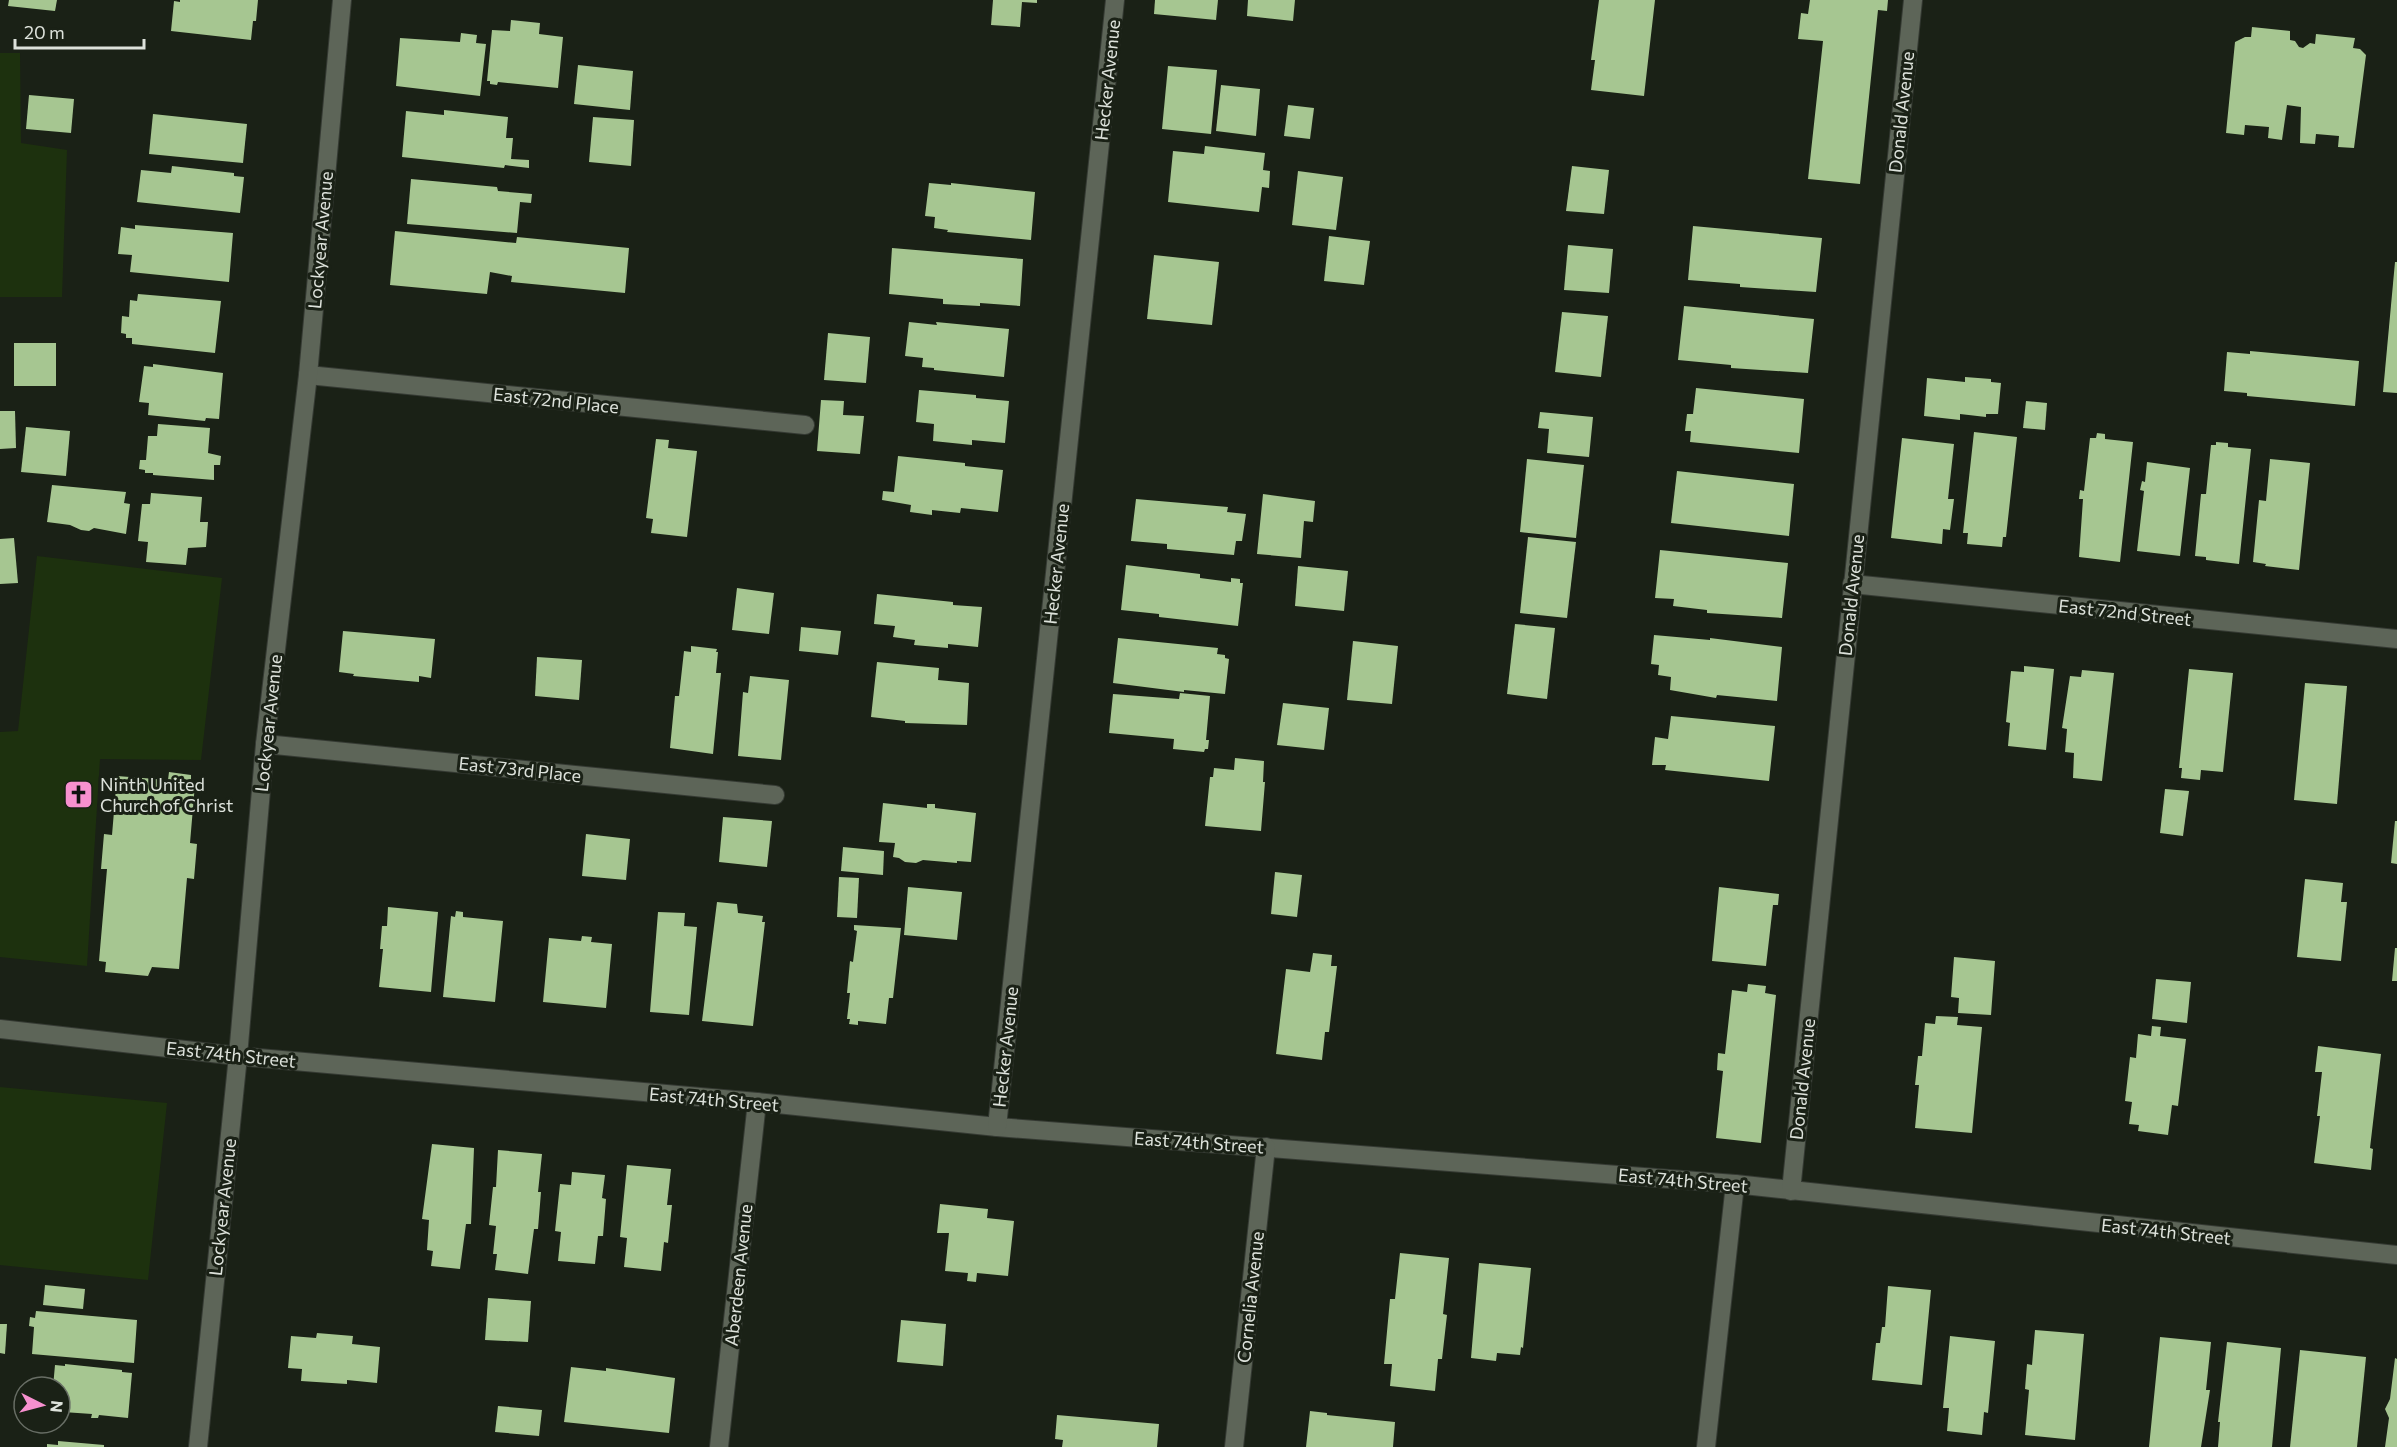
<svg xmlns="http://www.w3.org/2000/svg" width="2397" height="1447" font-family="Commissioner,sans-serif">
<rect width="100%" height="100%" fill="#1a2116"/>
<g fill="#1d310e">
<polygon points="0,53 20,53 21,143 67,150 62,297 0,297"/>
<polygon points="37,556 222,578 201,760 100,759 87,966 0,957 0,732 18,731"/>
<polygon points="0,1087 167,1103 148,1280 0,1265"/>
</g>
<g fill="#a6c691">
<polygon points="9,0 57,0 55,11 8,6"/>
<polygon points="180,0 258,0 256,21 253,21 251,40 171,31 174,1 180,2"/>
<polygon points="993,0 1037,0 1037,3 1022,2 1020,27 991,25"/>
<polygon points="1155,0 1218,0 1216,20 1154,14"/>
<polygon points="1248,0 1295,0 1293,21 1247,16"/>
<polygon points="1599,0 1655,0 1644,96 1591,90 1595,60 1591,60"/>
<polygon points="1810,0 1888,0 1887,11 1878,10 1860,184 1808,179 1823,41 1798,39 1801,13 1808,14"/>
<polygon points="511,20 540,23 539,34 563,37 558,88 498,82 497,85 490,84 490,81 487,81 492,30 510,31"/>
<polygon points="2252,27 2290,31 2290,40 2295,41 2299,47 2303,48 2310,43 2315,44 2316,34 2355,38 2353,48 2360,49 2366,55 2354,148 2338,147 2339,136 2316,134 2315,144 2300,143 2301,107 2287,105 2282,140 2268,138 2269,127 2245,125 2244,135 2226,133 2235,42 2245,37 2251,37"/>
<polygon points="461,33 477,35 476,43 486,44 480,96 396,86 400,38 460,42"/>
<polygon points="578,65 633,71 630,110 574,104"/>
<polygon points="1168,66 1217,70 1211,134 1162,129"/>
<polygon points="1221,85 1260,89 1256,136 1216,131"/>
<polygon points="29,95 74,99 71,133 26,129"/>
<polygon points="1288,105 1314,108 1310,139 1284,136"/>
<polygon points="444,110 508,117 506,138 513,138 511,159 529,160 529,168 505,165 504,168 402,157 406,111 444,115"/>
<polygon points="153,114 247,124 243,163 149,154"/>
<polygon points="593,117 634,120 631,166 589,162"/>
<polygon points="1205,146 1265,153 1263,170 1270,171 1269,188 1262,187 1259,212 1168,202 1173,151 1204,154"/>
<polygon points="172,166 234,173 234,176 244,177 240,213 137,202 141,170 171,173"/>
<polygon points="1572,166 1609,170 1604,214 1566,211"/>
<polygon points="1298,171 1343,177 1336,230 1292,225"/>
<polygon points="411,179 497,187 498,191 532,194 531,203 520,202 517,233 407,224"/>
<polygon points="929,183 951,185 951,183 1035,192 1031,240 947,232 948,230 934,228 935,217 925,216"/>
<polygon points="135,225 233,233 229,282 130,272 132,255 118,254 121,227 135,229"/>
<polygon points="1693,226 1822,238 1816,292 1740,287 1740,284 1688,280"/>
<polygon points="395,231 516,243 517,237 629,248 625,293 511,282 512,276 490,272 487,294 390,285"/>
<polygon points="1329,236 1370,241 1364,285 1324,281"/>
<polygon points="1568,245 1613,249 1609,293 1564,290"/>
<polygon points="892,248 1023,259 1020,306 980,303 980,306 943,304 943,299 889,294"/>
<polygon points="1154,255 1219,262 1212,325 1147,319"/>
<polygon points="2395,262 2397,262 2397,393 2383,392"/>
<polygon points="138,294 221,301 215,353 132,344 132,338 126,338 126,334 121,333 122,316 129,317 130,300 137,301"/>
<polygon points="1684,306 1814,319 1808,373 1731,368 1731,365 1678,360"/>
<polygon points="1562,312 1608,316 1601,377 1555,372"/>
<polygon points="909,322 937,325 936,322 1009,329 1004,377 934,370 934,368 922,367 923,358 905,356"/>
<polygon points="828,333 870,337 866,383 824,380"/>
<rect x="14" y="343" width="42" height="43"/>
<polygon points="2250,351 2359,361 2355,406 2247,396 2247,393 2224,391 2227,352 2250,354"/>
<polygon points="153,364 223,373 219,419 206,418 205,421 148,415 149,403 139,402 144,366 153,367"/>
<polygon points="1965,377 1991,379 1991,382 2001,383 1998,414 1986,414 1986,417 1960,414 1960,420 1924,416 1927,378 1965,382"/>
<polygon points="1696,388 1804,399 1799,453 1690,442 1691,431 1685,431 1687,414 1693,414"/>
<polygon points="919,390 976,395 976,398 1009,401 1005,443 972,440 972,445 933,441 934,424 916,422"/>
<polygon points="821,400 844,401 843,415 864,416 860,454 817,451"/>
<polygon points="2026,401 2047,403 2045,430 2023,428"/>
<polygon points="0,411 15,411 16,448 0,449"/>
<polygon points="1540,412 1593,417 1589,457 1547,453 1549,429 1538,428"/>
<polygon points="158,424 210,428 208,453 221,456 220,465 214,465 214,480 153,475 153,473 145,473 145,470 139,469 140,460 146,460 148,436 157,436"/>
<polygon points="26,427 70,431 66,476 21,472"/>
<polygon points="1974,432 2017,437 2006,537 2003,537 2002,547 1967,544 1968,533 1963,533"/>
<polygon points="2097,433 2105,434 2105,439 2133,442 2120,562 2079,557 2083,499 2079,499 2080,490 2084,491 2090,438 2096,438"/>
<polygon points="1902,438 1954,444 1948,499 1954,499 1950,530 1943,529 1942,544 1891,538"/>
<polygon points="656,439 669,440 668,448 697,451 687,537 651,533 653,519 646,518"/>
<polygon points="2216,442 2228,443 2228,447 2251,449 2239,564 2206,560 2206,557 2195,556 2201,494 2206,494 2211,445 2216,445"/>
<polygon points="898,456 965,463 965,466 1003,470 998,512 961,508 960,513 932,510 932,515 910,512 911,505 882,500 883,491 894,492"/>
<polygon points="1527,459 1584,465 1576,538 1520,532"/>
<polygon points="2270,459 2310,463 2299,570 2265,566 2266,564 2253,562 2259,500 2266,501"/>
<polygon points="2147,462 2190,468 2180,556 2137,551 2144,491 2140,490 2142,481 2145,482"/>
<polygon points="1677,471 1794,484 1789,536 1671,523"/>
<polygon points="52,485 126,492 124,503 130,504 126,534 94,528 89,531 81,530 70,525 47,522"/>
<polygon points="151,493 202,497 200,522 208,522 206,547 188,548 186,565 146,562 148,542 138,541 142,504 150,504"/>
<polygon points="1263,494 1315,501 1313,522 1304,521 1301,558 1257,554"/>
<polygon points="1136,499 1228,507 1227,512 1246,514 1242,541 1236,541 1234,555 1167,549 1167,544 1131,541"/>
<polygon points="1528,537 1576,542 1567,618 1520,613"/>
<polygon points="14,538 18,583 0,584 0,539"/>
<polygon points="1660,550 1788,563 1782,618 1707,613 1707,610 1673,606 1674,599 1655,598"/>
<polygon points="1126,565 1200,574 1200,578 1231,582 1231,578 1240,579 1240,583 1243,583 1238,626 1159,617 1159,614 1121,610"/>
<polygon points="1298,566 1348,571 1344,611 1295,606"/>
<polygon points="737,588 774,593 769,634 732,630"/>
<polygon points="877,594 953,602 953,605 982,607 978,647 948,644 948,648 914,645 915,640 893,637 895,626 874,624"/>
<polygon points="1515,624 1555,628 1547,699 1507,694"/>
<polygon points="801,627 841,631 838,655 799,651"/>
<polygon points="343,631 435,639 431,678 419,676 419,682 353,676 354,674 339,672"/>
<polygon points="1654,635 1710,640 1710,638 1782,647 1777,701 1717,695 1716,698 1670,690 1671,677 1658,675 1659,665 1651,664"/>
<polygon points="1118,638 1218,648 1217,654 1225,655 1225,658 1229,659 1225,694 1184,690 1184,692 1113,683"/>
<polygon points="1353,641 1398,646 1392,704 1347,700"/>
<polygon points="691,646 717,649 716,652 718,652 716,673 721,673 713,754 670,748 675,696 679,696 684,651 691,652"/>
<polygon points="537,657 582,660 579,700 535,696"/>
<polygon points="877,662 939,668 938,680 969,683 967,725 905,723 905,721 871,717"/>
<polygon points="2024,666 2054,669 2046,750 2008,746 2010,723 2006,722 2011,671 2024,672"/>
<polygon points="2189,669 2233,673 2223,772 2201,770 2200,780 2181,778 2182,768 2179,768"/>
<polygon points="2082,670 2114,673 2102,781 2073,778 2074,753 2065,752 2067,729 2062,728 2070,676 2081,677"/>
<polygon points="750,676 789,680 781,760 738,756 743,692 748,693"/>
<polygon points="2305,683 2347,686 2337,804 2294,800"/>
<polygon points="1180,693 1210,696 1206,740 1209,740 1208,749 1205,749 1204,752 1173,749 1174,739 1109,733 1113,694 1179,699"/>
<polygon points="1283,703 1329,708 1324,750 1277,745"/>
<polygon points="1671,716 1775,726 1769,781 1665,770 1666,765 1652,765 1655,737 1668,739"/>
<polygon points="1235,758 1264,761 1263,782 1265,782 1261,831 1205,826 1210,777 1213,777 1214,768 1234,770"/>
<polygon points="169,772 191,775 191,784 195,784 190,843 197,844 194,879 187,878 179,969 152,967 148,976 105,972 106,962 99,961 107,869 101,869 104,834 112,835 117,776 168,780"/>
<polygon points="2165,789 2189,791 2183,836 2160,833"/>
<polygon points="883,803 927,808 927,804 935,804 935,808 976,813 971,862 957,861 957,863 923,860 916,863 905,862 899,858 893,857 895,843 879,842"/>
<polygon points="723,817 772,821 767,867 719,862"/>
<polygon points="2395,821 2397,821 2397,864 2391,863"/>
<polygon points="586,834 630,839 626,880 582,876"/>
<polygon points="843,847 884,851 883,875 841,871"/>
<polygon points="1275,872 1302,875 1297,917 1271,914"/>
<polygon points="839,877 859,878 857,918 837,917"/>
<polygon points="2305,879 2343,883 2341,902 2347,902 2341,961 2297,957"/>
<polygon points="908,887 962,892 957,940 904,935"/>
<polygon points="1719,887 1779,894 1778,905 1773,905 1766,966 1712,961"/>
<polygon points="717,902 737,904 738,913 763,916 762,922 765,922 753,1026 702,1021"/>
<polygon points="388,907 438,912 431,992 379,987 383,949 380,949 382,926 387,926"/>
<polygon points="456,911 463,912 463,917 503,921 495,1002 443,997 451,916 455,917"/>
<polygon points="658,912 685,913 684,926 697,927 689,1015 650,1012"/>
<polygon points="854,925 901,928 893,998 889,998 886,1024 858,1021 858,1025 849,1024 850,1019 847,1019 850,993 847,993 850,961 853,962 857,931 854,930"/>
<polygon points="582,936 592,937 591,942 612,944 606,1008 543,1002 549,938 581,941"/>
<polygon points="2395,948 2397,948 2397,981 2392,981"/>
<polygon points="1313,953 1332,955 1331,966 1337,966 1329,1032 1325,1032 1322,1060 1276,1054 1286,969 1310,972"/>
<polygon points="1954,957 1995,961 1991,1015 1958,1013 1959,998 1951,997"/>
<polygon points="2156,979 2191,982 2187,1023 2152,1019"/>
<polygon points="1748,984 1766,986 1765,993 1776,995 1761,1143 1716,1138 1723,1071 1717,1070 1718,1053 1725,1054 1732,990 1747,992"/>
<polygon points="1936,1016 1958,1017 1957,1025 1982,1027 1972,1133 1915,1128 1919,1085 1915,1085 1918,1056 1922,1056 1925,1023 1935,1024"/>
<polygon points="2152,1026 2161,1027 2160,1036 2186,1039 2178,1106 2172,1105 2168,1135 2138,1131 2139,1125 2129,1124 2132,1102 2125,1101 2130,1057 2136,1058 2138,1034 2151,1036"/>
<polygon points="2318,1046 2381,1054 2370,1148 2373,1149 2371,1170 2314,1163 2320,1116 2317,1116 2322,1072 2315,1072"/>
<polygon points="432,1144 474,1148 471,1224 466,1224 460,1269 431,1266 433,1251 427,1250 429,1220 422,1219"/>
<polygon points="498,1150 542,1154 538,1192 541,1192 538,1229 534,1229 528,1274 495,1270 497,1254 493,1254 496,1226 489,1225 493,1187 496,1187"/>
<polygon points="627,1165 671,1169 667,1205 672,1205 668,1243 664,1242 661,1271 624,1267 627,1238 620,1237"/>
<polygon points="572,1172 605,1175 602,1198 606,1199 603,1236 598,1236 595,1264 558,1261 561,1232 555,1231 560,1184 571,1185"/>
<polygon points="940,1204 988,1209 987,1218 1014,1221 1008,1276 977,1273 976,1282 967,1281 968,1273 945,1271 949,1233 937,1233"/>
<polygon points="1400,1253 1449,1258 1443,1314 1447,1315 1442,1359 1438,1359 1435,1391 1390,1386 1392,1364 1384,1364 1390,1299 1395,1299"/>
<polygon points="1479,1263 1531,1268 1523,1348 1521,1347 1520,1355 1497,1353 1496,1361 1471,1358"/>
<polygon points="45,1285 85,1289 83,1309 43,1305"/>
<polygon points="1888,1286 1931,1290 1922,1385 1872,1380 1876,1343 1880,1343 1882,1327 1885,1327"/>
<polygon points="488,1298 531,1301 528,1342 485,1340"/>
<polygon points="36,1311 137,1320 134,1363 32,1354 34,1327 29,1326 30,1317 35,1318"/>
<polygon points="901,1320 946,1324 943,1366 897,1362"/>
<polygon points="0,1324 7,1324 5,1354 0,1353"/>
<polygon points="2035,1330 2084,1334 2075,1440 2025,1435 2029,1390 2025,1389 2027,1364 2032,1365"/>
<polygon points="317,1333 353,1336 352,1344 380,1347 377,1383 347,1380 347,1384 301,1381 302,1369 288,1368 291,1336 316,1338"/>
<polygon points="1950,1336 1995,1341 1988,1413 1984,1412 1982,1435 1947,1431 1949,1408 1943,1408"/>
<polygon points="2160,1337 2211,1342 2206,1390 2210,1390 2201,1447 2149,1447"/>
<polygon points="2227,1342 2281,1348 2272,1447 2218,1447 2220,1422 2218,1422"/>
<polygon points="2300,1350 2366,1357 2357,1447 2290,1447"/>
<polygon points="2395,1358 2397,1359 2397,1447 2385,1447 2389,1418 2385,1409 2390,1399"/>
<polygon points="65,1364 122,1370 122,1372 132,1373 128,1418 99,1415 98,1418 91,1418 92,1414 63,1412 62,1423 60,1423 60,1387 53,1387 55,1365 65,1366"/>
<polygon points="571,1367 606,1371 606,1368 675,1378 669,1433 564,1422"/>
<polygon points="498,1406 542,1410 539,1436 495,1432"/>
<polygon points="1310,1411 1327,1413 1327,1415 1395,1422 1393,1447 1306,1447"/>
<polygon points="1057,1415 1159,1424 1157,1447 1062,1447 1063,1440 1055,1439"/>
<polygon points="58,1441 104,1445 104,1447 47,1447 47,1444 58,1445"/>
</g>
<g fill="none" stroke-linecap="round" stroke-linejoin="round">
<defs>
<polyline id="lane" points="308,375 805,425"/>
<g id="street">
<polyline points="1852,584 2397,639"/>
<polyline points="265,744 775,795"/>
<polyline points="0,1029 238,1056 757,1102 997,1127 1735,1184 2397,1255"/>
<polyline points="997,1127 1115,0"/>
<polyline points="1791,1191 1913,0"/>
<polyline points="198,1447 238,1056 265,744 308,375 342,0"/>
<polyline points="719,1447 757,1102"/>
<polyline points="1234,1447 1266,1147"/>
<polyline points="1706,1447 1735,1184"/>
</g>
</defs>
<use href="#lane" stroke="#353a33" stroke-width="20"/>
<use href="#street" stroke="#353a33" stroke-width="20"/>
<use href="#lane" stroke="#5d6558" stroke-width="18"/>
<use href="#street" stroke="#5d6558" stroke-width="18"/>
</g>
<defs>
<symbol id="church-square" viewBox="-11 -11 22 22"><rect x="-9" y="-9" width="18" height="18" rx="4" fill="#f790cf" stroke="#1a2116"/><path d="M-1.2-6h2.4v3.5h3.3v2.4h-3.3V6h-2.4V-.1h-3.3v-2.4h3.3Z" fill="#111"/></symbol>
</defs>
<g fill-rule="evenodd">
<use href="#church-square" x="62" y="778" width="33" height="33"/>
</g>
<g text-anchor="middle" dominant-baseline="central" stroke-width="6" stroke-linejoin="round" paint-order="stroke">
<g font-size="18" fill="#dde2db" stroke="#1a2116">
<text transform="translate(1107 80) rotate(-84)">Hecker Avenue</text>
<text transform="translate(1901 112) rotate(-84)">Donald Avenue</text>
<text transform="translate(320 240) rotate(-85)">Lockyear Avenue</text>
<text transform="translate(556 400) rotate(6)">East 72nd Place</text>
<text transform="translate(1056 564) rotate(-84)">Hecker Avenue</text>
<text transform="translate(1851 595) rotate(-84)">Donald Avenue</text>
<text transform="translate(2125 612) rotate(6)">East 72nd Street</text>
<text transform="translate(268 723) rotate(-84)">Lockyear Avenue</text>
<text transform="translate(520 769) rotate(6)">East 73rd Place</text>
<text transform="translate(1005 1047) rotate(-84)">Hecker Avenue</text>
<text transform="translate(231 1054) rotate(6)">East 74th Street</text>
<text transform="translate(1802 1079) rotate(-84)">Donald Avenue</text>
<text transform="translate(714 1099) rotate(5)">East 74th Street</text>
<text transform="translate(1199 1142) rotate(4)">East 74th Street</text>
<text transform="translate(1683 1180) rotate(5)">East 74th Street</text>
<text transform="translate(222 1207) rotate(-84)">Lockyear Avenue</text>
<text transform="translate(2166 1231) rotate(6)">East 74th Street</text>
<text transform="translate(738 1275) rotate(-84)">Aberdeen Avenue</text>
<text transform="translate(1250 1297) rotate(-84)">Cornelia Avenue</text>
</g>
<g font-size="18" fill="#dde2db" stroke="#1a2116" text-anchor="start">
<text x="100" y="784">Ninth United<tspan x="100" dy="21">Church of Christ</tspan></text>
</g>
</g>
<g transform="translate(42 1405) rotate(96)"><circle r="28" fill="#1a2116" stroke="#686e65" stroke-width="1.5"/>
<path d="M0-4.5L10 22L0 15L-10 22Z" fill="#f790cf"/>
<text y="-9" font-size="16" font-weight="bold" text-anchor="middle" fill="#dde2db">N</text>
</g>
<path d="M15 39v9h129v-9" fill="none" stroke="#dde2db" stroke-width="3"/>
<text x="24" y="39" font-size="18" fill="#dde2db" stroke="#1a2116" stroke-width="4.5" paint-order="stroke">20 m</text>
</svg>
